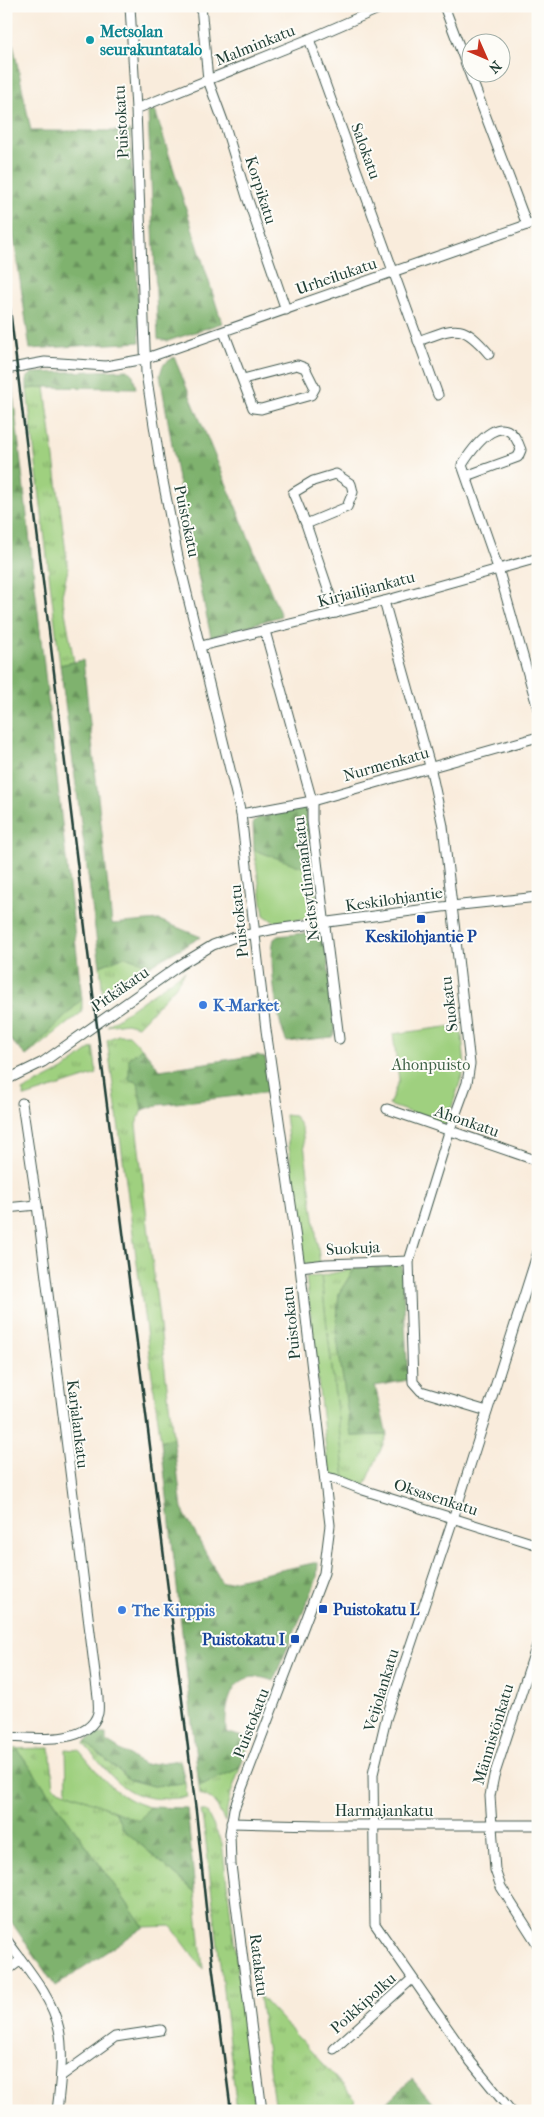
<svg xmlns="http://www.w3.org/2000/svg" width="544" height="2117" font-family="'IM FELL French Canon',serif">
<defs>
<pattern id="grass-tufts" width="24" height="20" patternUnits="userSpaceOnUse" patternTransform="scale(1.25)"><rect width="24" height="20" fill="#9fd07f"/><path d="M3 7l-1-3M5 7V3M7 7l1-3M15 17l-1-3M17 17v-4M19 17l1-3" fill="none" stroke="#81aa69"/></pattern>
<pattern id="forest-firs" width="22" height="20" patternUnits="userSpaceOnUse" patternTransform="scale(1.25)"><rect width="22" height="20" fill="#7fb26e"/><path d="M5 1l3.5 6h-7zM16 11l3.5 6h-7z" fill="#67925b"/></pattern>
</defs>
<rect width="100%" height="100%" fill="#fdfcf7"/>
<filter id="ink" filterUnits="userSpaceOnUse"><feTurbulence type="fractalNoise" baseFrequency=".02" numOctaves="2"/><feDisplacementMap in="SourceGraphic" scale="10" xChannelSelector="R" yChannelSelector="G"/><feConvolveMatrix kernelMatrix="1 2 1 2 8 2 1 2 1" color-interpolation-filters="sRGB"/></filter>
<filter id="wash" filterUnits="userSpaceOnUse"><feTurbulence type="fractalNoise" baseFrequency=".0096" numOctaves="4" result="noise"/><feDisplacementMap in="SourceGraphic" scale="20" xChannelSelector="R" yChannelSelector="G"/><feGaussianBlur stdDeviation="1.12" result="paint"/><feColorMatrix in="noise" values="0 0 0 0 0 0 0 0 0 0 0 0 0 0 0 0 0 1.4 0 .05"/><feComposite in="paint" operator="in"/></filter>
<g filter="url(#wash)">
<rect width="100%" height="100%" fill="#f9ecdc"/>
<g fill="url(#grass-tufts)" stroke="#5f865a">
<polygon points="45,387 68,569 62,595 74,662 60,665 27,389"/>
<polygon points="125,956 151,965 103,996 100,966"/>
<polygon points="185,971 175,987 138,1026 126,1023 107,1026"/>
<polygon points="82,999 82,1012 26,1056"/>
<polygon points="118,1035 129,1035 142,1048 130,1058 129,1080 138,1082 142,1110 136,1124 173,1437 161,1442 107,1040"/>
<polygon points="93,1047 97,1074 25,1097 22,1091 63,1070"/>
<polygon points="355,1268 339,1293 336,1332 352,1436 387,1435 365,1486 345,1479 321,1276"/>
<path d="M 85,1742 L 130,1780 L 153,1786 L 185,1783 L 187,1797 C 128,1805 119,1785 84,1744 Z"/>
<polygon points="50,1748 54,1787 115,1811 123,1829 195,1892 203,1969 171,1926 144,1927 18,1750 6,1755 6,1749"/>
<polygon points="240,1768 229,1799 225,1822 214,1801 200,1795 199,1786"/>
<polygon points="201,1811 206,1811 222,1843 255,2111 237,2111 205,1834"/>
<polygon points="259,1995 356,2100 344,2111 275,2111"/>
</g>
<g fill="url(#forest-firs)" stroke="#4f7851">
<polygon points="6,9 31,131 130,131 140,342 30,349 6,184"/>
<polygon points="155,110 222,323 168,341 158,339 148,112"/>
<polygon points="174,357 281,616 211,637 179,485 160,375 163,365"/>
<polygon points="128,370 133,375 136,388 45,387 27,389 27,378 32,373"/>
<polygon points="6,378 12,384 82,999 26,1056 6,1035"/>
<polygon points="83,660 112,924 159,920 201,937 151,965 125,956 100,966 60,665"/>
<polygon points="306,807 313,871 254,850 253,822 258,818"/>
<path d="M 314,932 L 325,933 L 335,1033 L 332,1037 L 287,1042 C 277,1024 268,959 274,939 L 278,936 Z"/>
<polygon points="142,1048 160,1070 258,1055 265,1058 272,1092 158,1105 142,1110 138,1082 129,1080 129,1058"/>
<polygon points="402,1265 408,1380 375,1386 387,1435 351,1436 336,1332 339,1293 355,1268"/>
<path d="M 173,1437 L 182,1509 L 222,1583 L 318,1562 L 317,1578 L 313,1589 L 273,1681 C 234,1665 224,1701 226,1732 L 249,1739 L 240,1768 L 199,1786 L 161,1442 Z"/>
<polygon points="95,1734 106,1734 106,1741 144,1765 180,1760 185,1783 153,1786 130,1780 85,1742"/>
<polygon points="18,1750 144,1927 55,1986 6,1914 6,1755"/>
<polygon points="149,1807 187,1808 195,1892 123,1829 115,1811 139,1820"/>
<polygon points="412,2079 439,2111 378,2111"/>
</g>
<g fill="#9fd07f" stroke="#5f865a">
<polygon points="254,850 313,871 320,918 274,922 264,915"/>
<polygon points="461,1025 465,1067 446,1125 389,1105 399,1080 393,1034"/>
<polygon points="285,1115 295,1116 302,1129 320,1263 304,1265"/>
<polygon points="321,1276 345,1479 329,1476 306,1277"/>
<path d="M 66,1749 L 79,1750 C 101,1776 115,1798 149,1807 L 139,1821 L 67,1792 Z"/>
</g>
</g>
<g filter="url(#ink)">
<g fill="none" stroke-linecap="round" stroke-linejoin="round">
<defs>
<g id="minor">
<polyline points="130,6 136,109 146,373 161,471 178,557 241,814 266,1030 300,1267 330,1525 324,1573 234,1809 230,1833 231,1865 262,2111"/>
<polyline points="201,6 208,80 226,129 247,197 286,310"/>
<polyline points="444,6 527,225"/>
<polyline points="309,39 438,395"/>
<polyline points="136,109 309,39 385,6"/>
<polyline points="224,332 253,408 261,409 311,395 315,388 305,368 297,365 243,379"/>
<path d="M 418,341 C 455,328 461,321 489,354"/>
<polyline points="6,369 45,362 106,366 144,359 538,221"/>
<path d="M 466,476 L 518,457 L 521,450 C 506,405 476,443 462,465 L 498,568 L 538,709"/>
<polyline points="306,524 347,507 353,492 351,484 336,474 313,481 293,493 306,524 336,613"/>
<polyline points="384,601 430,766 443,826 470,1064 467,1083 449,1132 409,1261 413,1382 421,1391 487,1411"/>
<polyline points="265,631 312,801 312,821 339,1039"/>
<polyline points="201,646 384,601 538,558"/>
<polyline points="241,814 312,801 538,737"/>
<polyline points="6,1080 43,1062 180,965 213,945 232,938 275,929 442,907 538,897"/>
<polyline points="387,1109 538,1161"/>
<polyline points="6,1208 37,1205"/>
<polyline points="300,1267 326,1264 409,1261"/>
<polyline points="325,1477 335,1479 363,1490 538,1545"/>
<polyline points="538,1642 494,1776 490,1796 495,1870 501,1887 538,1945"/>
<path d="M 6,1737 C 32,1738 89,1746 98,1713 C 99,1708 98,1702 98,1697 L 37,1205 L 22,1103"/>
<polyline points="231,1823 320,1825 538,1825"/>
<path d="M 6,1939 C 25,1966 52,1996 59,2029 C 64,2053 60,2087 57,2111"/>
<polyline points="6,1971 21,1960"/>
<polyline points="334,2049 412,1979"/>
<polyline points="61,2076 115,2037 161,2030"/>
<polyline points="511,2111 471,2062 375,1924 373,1774 386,1719 453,1519 538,1252"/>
</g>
</defs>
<use href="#minor" stroke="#40574d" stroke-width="11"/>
<use href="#minor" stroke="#fff" stroke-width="9"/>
<polyline stroke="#1f3d34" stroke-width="2.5" points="6,276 93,994 196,1811 211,1956 231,2111"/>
</g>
</g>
<circle fill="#0f9aa8" stroke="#fdfcf7" stroke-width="2" cx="90" cy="40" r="5"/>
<g fill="#1a4fb4" stroke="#fdfcf7" stroke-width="2">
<rect x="416" y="914" width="10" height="10" rx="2.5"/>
<rect x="318" y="1604" width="10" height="10" rx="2.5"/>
<rect x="290" y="1634" width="10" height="10" rx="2.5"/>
</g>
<g fill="#3f7fe0" stroke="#fdfcf7" stroke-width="2">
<circle cx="203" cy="1005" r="5"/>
<circle cx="122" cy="1610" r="5"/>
</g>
<g text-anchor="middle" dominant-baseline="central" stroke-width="4" stroke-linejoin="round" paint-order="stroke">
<g font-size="16" font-weight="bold" fill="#0d838f" stroke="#fdfcf7" text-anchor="start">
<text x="100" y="31">Metsolan<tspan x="100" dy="18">seurakuntatalo</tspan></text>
</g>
<g font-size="16" fill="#1f3d34" stroke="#fdfcf7">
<text transform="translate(255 45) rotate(-22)">Malminkatu</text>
<text transform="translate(121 122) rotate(-93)">Puistokatu</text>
<text transform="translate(366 151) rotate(70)">Salokatu</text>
<text transform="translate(261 190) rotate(72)">Korpikatu</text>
<text transform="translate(336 276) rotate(-19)">Urheilukatu</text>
<text transform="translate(187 521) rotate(78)">Puistokatu</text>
<text transform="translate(366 589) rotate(-15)">Kirjailijankatu</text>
<text transform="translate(386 764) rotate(-16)">Nurmenkatu</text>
<text transform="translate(306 879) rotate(-97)">Neitsytlinnankatu</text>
<text transform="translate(394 899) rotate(-8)">Keskilohjantie</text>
<text transform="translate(239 921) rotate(-96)">Puistokatu</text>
<text transform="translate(120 989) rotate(-35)">Pitkäkatu</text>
<text transform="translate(449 1004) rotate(-97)">Suokatu</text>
<text transform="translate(467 1121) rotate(19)">Ahonkatu</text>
<text transform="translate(353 1248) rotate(-3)">Suokuja</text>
<text transform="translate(291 1323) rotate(-96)">Puistokatu</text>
<text transform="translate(78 1424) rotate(83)">Karjalankatu</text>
<text transform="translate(436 1497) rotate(18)">Oksasenkatu</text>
<text transform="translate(381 1690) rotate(-73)">Veijolankatu</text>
<text transform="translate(251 1723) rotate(-69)">Puistokatu</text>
<text transform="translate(493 1734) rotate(-73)">Männistönkatu</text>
<text x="384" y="1810">Harmajankatu</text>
<text transform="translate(259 1965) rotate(83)">Ratakatu</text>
<text transform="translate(363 2003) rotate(-42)">Poikkipolku</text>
</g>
<g font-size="16" font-weight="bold" fill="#164399" stroke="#fdfcf7">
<text x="421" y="936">Keskilohjantie P</text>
<text x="333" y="1609" text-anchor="start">Puistokatu L</text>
<text x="285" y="1639" text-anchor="end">Puistokatu I</text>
</g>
<g font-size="16" font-weight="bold" fill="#366cbe" stroke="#fdfcf7" text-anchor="start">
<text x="213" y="1005">K-Market</text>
<text x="132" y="1610">The Kirppis</text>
</g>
<g font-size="16" fill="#3f6247" stroke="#fdfcf7">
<text x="431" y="1064">Ahonpuisto</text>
</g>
</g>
<rect width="544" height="2117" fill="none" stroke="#fdfcf7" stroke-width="25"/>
<g transform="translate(486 58) rotate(135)"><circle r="24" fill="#fdfcf7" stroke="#a4b0a9"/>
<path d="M0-4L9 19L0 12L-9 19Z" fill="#c8321e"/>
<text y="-8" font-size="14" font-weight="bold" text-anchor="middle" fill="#1f3d34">N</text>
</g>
</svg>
